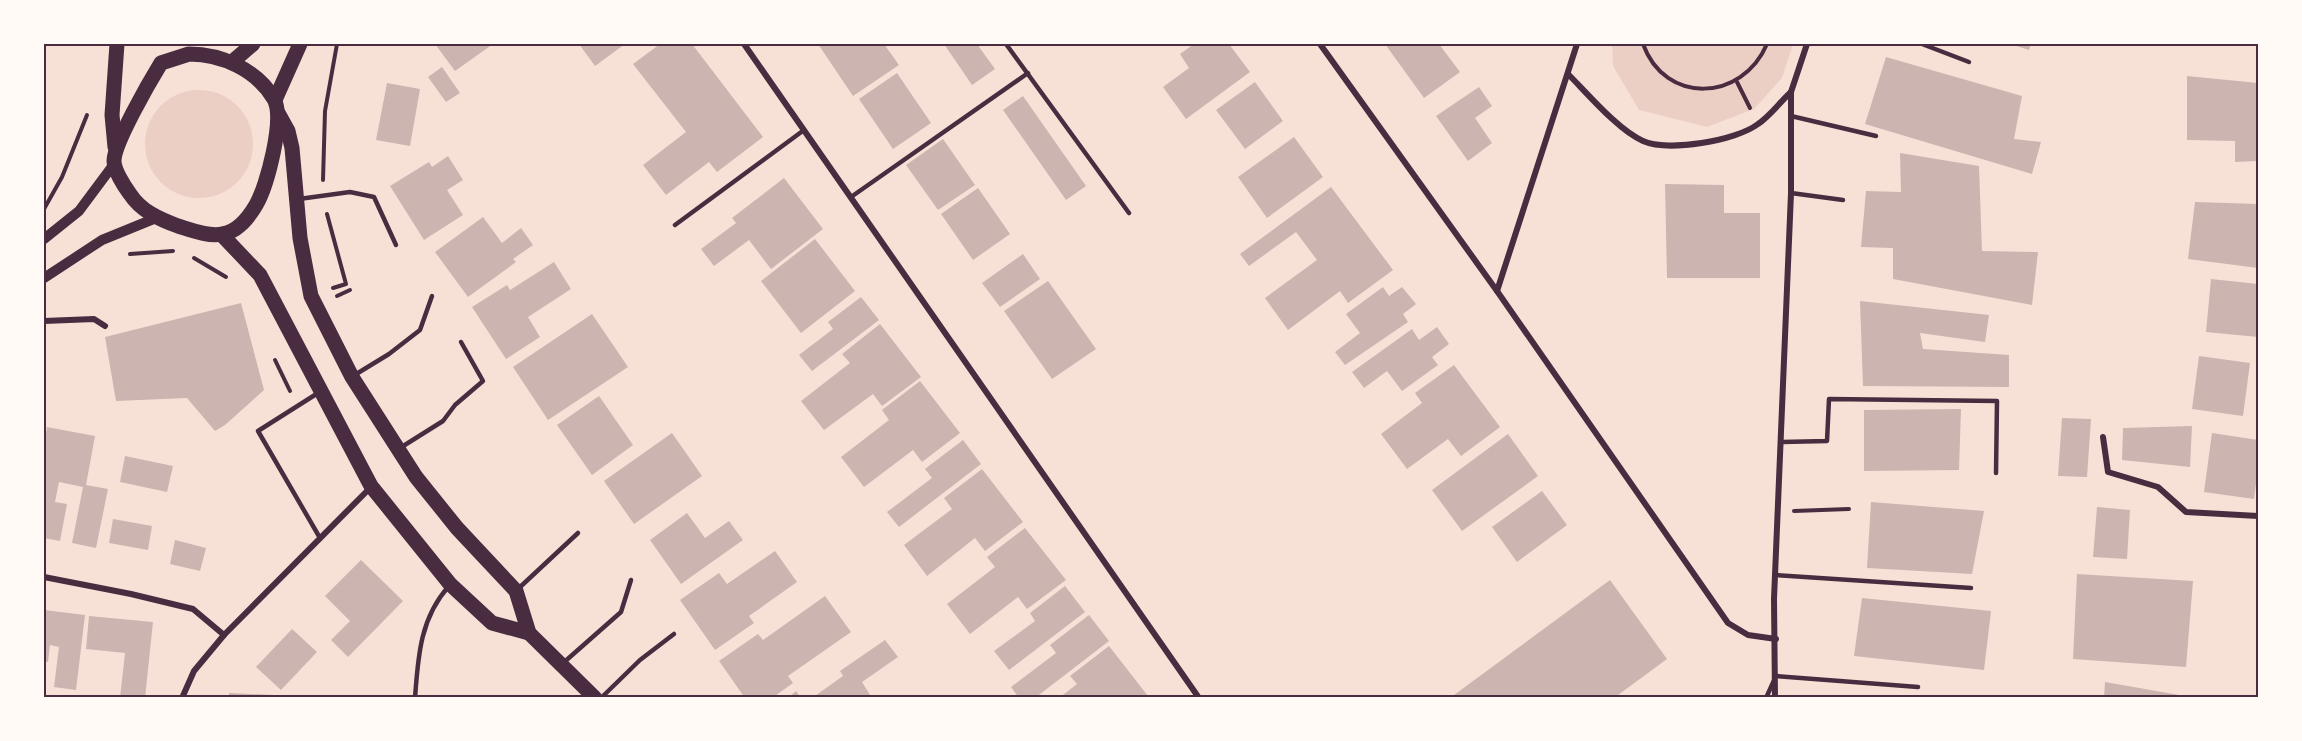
<svg xmlns="http://www.w3.org/2000/svg" width="2302" height="741" font-family="'DM Sans',sans-serif">
<rect width="100%" height="100%" fill="#f7e1d7"/>
<g fill="#ebcfc5">
<polygon points="1612,44 1793,44 1782,78 1754,109 1707,127 1639,110 1613,66"/>
<circle cx="199" cy="144" r="54"/>
</g>
<g fill="#ccb4b1">
<polygon points="435,44 493,44 455,71"/>
<polygon points="579,44 625,44 595,66"/>
<polygon points="660,44 692,44 763,137 717,172 709,162 666,195 643,165 686,132 633,64"/>
<polygon points="818,44 884,44 899,65 853,96"/>
<polygon points="944,44 977,44 995,69 972,85"/>
<polygon points="1194,44 1229,44 1250,72 1186,119 1163,87 1189,68 1180,54"/>
<polygon points="1385,44 1439,44 1460,72 1424,98"/>
<polygon points="2010,44 2031,44 2029,50"/>
<polygon points="1886,57 2022,96 2014,139 2041,142 2032,174 1865,124"/>
<polygon points="442,67 460,93 446,102 428,77"/>
<polygon points="897,73 931,123 893,149 859,99"/>
<polygon points="2187,76 2258,83 2258,161 2235,162 2235,141 2187,140"/>
<polygon points="1255,82 1283,121 1245,149 1216,110"/>
<polygon points="387,83 420,89 410,146 376,140"/>
<polygon points="1479,87 1492,106 1475,118 1492,143 1468,161 1436,116"/>
<polygon points="1023,96 1086,186 1066,200 1003,110"/>
<polygon points="1294,137 1323,177 1267,218 1238,177"/>
<polygon points="943,139 975,185 938,210 906,165"/>
<polygon points="1900,153 1979,166 1982,251 2038,252 2032,305 1893,279 1893,248 1861,247 1866,191 1901,192"/>
<polygon points="448,156 463,180 447,190 463,215 424,240 390,186 429,162 432,167"/>
<polygon points="784,178 823,229 771,269 749,240 714,266 701,249 736,223 732,218"/>
<polygon points="1665,184 1724,185 1724,213 1760,213 1760,278 1667,278"/>
<polygon points="1331,187 1393,270 1348,303 1340,291 1288,330 1265,298 1317,260 1296,232 1249,266 1240,254"/>
<polygon points="978,188 1010,234 973,260 941,214"/>
<polygon points="2195,202 2258,204 2258,268 2188,259"/>
<polygon points="483,217 502,243 521,228 533,245 513,259 516,262 468,297 435,252"/>
<polygon points="815,239 855,291 801,333 761,281"/>
<polygon points="1023,254 1040,279 1000,307 982,283"/>
<polygon points="554,262 571,289 528,317 540,337 506,359 472,307 507,285 510,290"/>
<polygon points="2211,279 2258,284 2258,337 2206,332"/>
<polygon points="1048,281 1096,349 1052,379 1004,311"/>
<polygon points="1383,287 1389,296 1402,287 1416,304 1403,314 1408,322 1345,365 1335,352 1360,333 1346,314"/>
<polygon points="861,297 879,320 812,371 799,355 833,329 828,322"/>
<polygon points="1860,301 1989,315 1985,342 1920,333 1923,349 2009,355 2009,387 1863,386"/>
<polygon points="241,303 264,390 225,425 215,431 187,398 116,401 105,337"/>
<polygon points="592,314 628,367 548,420 513,367"/>
<polygon points="880,324 921,377 882,406 873,394 824,430 801,401 850,363 842,354"/>
<polygon points="1437,327 1449,344 1432,357 1438,365 1402,391 1387,371 1364,388 1352,372 1412,329 1419,340"/>
<polygon points="2199,356 2250,363 2243,416 2192,409"/>
<polygon points="1454,365 1500,427 1461,456 1448,439 1407,469 1381,434 1422,403 1415,393"/>
<polygon points="920,381 960,433 922,462 913,450 864,487 841,457 889,420 882,410"/>
<polygon points="599,396 633,445 592,475 557,425"/>
<polygon points="1961,409 1959,470 1864,471 1864,410"/>
<polygon points="2062,418 2091,419 2087,477 2058,476"/>
<polygon points="2192,426 2190,467 2122,460 2123,428"/>
<polygon points="47,427 95,436 86,485 108,489 96,548 72,543 83,487 59,482 55,502 67,504 60,541 44,538 44,447"/>
<polygon points="672,433 702,476 634,524 604,481"/>
<polygon points="2212,433 2258,440 2258,468 2254,499 2204,492"/>
<polygon points="1508,434 1538,476 1462,531 1432,490"/>
<polygon points="963,440 981,464 899,527 887,512 932,478 925,469"/>
<polygon points="125,456 173,466 167,492 120,482"/>
<polygon points="982,469 1023,522 985,551 975,538 927,576 904,545 952,509 944,498"/>
<polygon points="1542,491 1567,525 1517,562 1492,527"/>
<polygon points="1871,502 1984,511 1972,574 1867,568"/>
<polygon points="2097,507 2130,510 2127,559 2093,557"/>
<polygon points="687,513 705,538 729,521 743,540 681,584 650,540"/>
<polygon points="113,519 152,526 148,550 109,543"/>
<polygon points="1025,528 1066,580 1027,609 1018,597 970,634 947,604 995,567 987,557"/>
<polygon points="175,540 206,548 200,571 170,564"/>
<polygon points="775,551 797,582 749,616 754,623 715,650 680,600 719,573 727,584"/>
<polygon points="361,560 403,601 348,657 331,640 350,621 325,596"/>
<polygon points="2077,574 2193,581 2186,667 2073,659"/>
<polygon points="1610,580 1667,659 1614,698 1450,698"/>
<polygon points="1065,586 1085,612 1009,670 994,651 1035,621 1030,613"/>
<polygon points="825,596 851,632 788,676 793,683 772,698 745,698 719,661 758,634 763,640"/>
<polygon points="1862,598 1991,611 1984,670 1854,656"/>
<polygon points="44,610 85,615 76,690 54,687 59,647 50,645 48,662 44,662"/>
<polygon points="1089,615 1109,641 1035,698 1019,698 1011,687 1056,653 1050,645"/>
<polygon points="89,616 153,622 145,698 120,698 125,653 86,649"/>
<polygon points="292,629 317,652 281,690 256,667"/>
<polygon points="885,640 898,657 862,682 872,698 812,698 843,676 840,671"/>
<polygon points="1109,646 1148,696 1059,698 1077,684 1070,676"/>
<polygon points="2105,682 2185,696 2185,698 2104,698"/>
<polygon points="796,691 801,698 788,698"/>
<polygon points="229,693 275,695 274,698 229,698"/>
</g>
<g fill="none" stroke-linecap="round" stroke-linejoin="round">
<g stroke="#4a2c40" stroke-width="4">
<path d="M 1643,44 C 1665,105 1742,102 1767,44"/>
<polyline points="1737,82 1750,108"/>
<polyline points="323,180 325,111 337,44"/>
<polyline points="44,209 62,177 87,115"/>
<polyline points="327,214 346,284 333,288"/>
<polyline points="130,254 173,251"/>
<polyline points="194,258 226,277"/>
<polyline points="337,296 350,290"/>
<polyline points="275,360 290,391"/>
<polyline points="1794,511 1849,509"/>
</g>
<g stroke="#4a2c40" stroke-width="4.5">
<polyline points="1006,44 1129,213"/>
<polyline points="1922,44 1969,62"/>
<polyline points="1791,116 1876,136"/>
<polyline points="1791,193 1843,200"/>
<polyline points="851,197 1028,73"/>
<polyline points="299,199 350,192 374,197 396,245"/>
<polyline points="675,225 804,130"/>
<polyline points="353,376 389,354 420,330 432,296"/>
<polyline points="318,393 258,431 320,538"/>
<polyline points="1782,442 1827,441 1829,399 1997,401 1996,473"/>
<polyline points="400,448 443,421 455,405 483,381 461,342"/>
<polyline points="1776,575 1971,588"/>
<polyline points="519,588 578,533"/>
<polyline points="562,664 621,612 631,580"/>
<path d="M 415,698 C 418,657 420,618 449,586"/>
<polyline points="601,698 640,660 674,634"/>
<polyline points="1766,698 1776,676 1918,687"/>
</g>
<g stroke="#4a2c40" stroke-width="6">
<polyline points="744,44 1199,698"/>
<polyline points="1320,44 1497,291 1728,623 1748,635 1776,639"/>
<path d="M 1568,74 C 1587,93 1618,130 1643,141 C 1668,152 1736,141 1758,124 C 1770,116 1780,102 1791,92"/>
<polyline points="1497,291 1577,44"/>
<polyline points="44,321 94,319 105,326"/>
<polyline points="2103,437 2108,472 2158,487 2186,512 2258,516"/>
<polyline points="44,577 131,594 193,609 224,635"/>
<polyline points="182,698 194,671 224,635 371,487"/>
<polyline points="1775,698 1774,599 1791,193 1791,92 1807,44"/>
</g>
<g stroke="#4a2c40" stroke-width="10">
<polyline points="44,239 79,211 114,164"/>
<polyline points="44,278 102,240 156,218"/>
</g>
<g stroke="#4a2c40" stroke-width="15">
<path d="M 189,54 C 222,54 257,70 274,99 C 285,119 267,186 256,205 C 249,217 237,232 222,234 C 209,237 191,230 178,226 C 159,219 141,211 130,194 C 124,186 114,170 114,161 C 114,143 150,81 161,63 Z"/>
<polyline points="232,62 253,44"/>
<polyline points="275,100 300,44"/>
<polyline points="278,113 288,131 292,148 300,238 311,296 352,377 416,477 457,528 516,591 529,633 595,698"/>
<polyline points="115,147 112,115 117,44"/>
<polyline points="222,235 260,275 371,486 450,584 492,623 529,633"/>
</g>
</g>
<rect width="2302" height="741" fill="none" stroke="#fffaf5" stroke-width="90"/>
<rect x="45" y="45" width="2212" height="651" fill="none" stroke="#4a2c40" stroke-width="2"/>
</svg>
